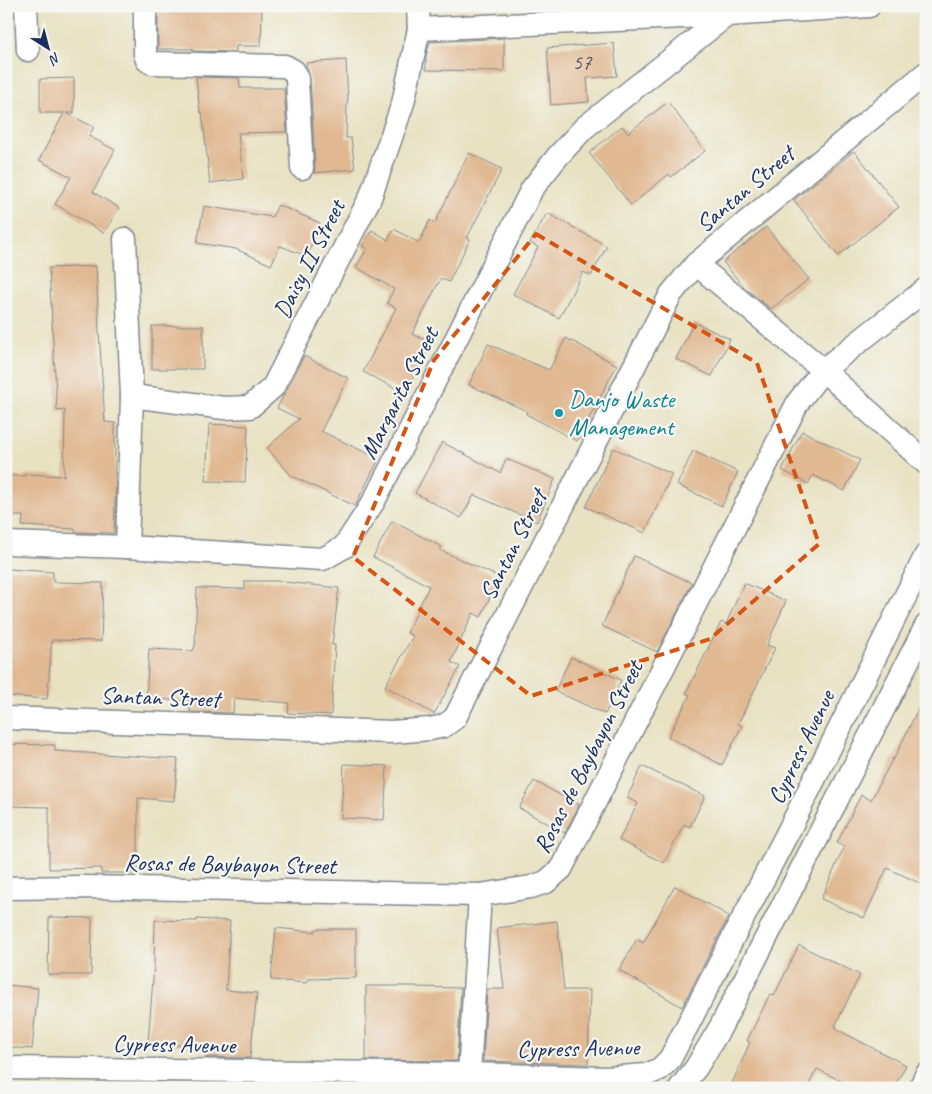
<svg xmlns="http://www.w3.org/2000/svg" width="932" height="1094" font-family="Caveat,sans-serif">
<rect width="100%" height="100%" fill="#f6f6f2"/>
<filter id="ink" filterUnits="userSpaceOnUse"><feTurbulence type="fractalNoise" baseFrequency=".02" numOctaves="2"/><feDisplacementMap in="SourceGraphic" scale="10" xChannelSelector="R" yChannelSelector="G"/><feConvolveMatrix kernelMatrix="1 2 1 2 8 2 1 2 1" color-interpolation-filters="sRGB"/></filter>
<filter id="wash" filterUnits="userSpaceOnUse"><feTurbulence type="fractalNoise" baseFrequency=".0096" numOctaves="4" result="noise"/><feDisplacementMap in="SourceGraphic" scale="20" xChannelSelector="R" yChannelSelector="G"/><feGaussianBlur stdDeviation="1.12" result="paint"/><feColorMatrix in="noise" values="0 0 0 0 0 0 0 0 0 0 0 0 0 0 0 0 0 1.4 0 .05"/><feComposite in="paint" operator="in"/></filter>
<g filter="url(#wash)">
<rect width="100%" height="100%" fill="#e8e2c2"/>
<g id="blocks">
<g fill="#e0b891">
<polygon points="158,6 262,8 261,46 236,46 236,52 193,51 193,49 158,49"/>
<polygon points="504,38 504,71 426,70 426,56 430,42"/>
<polygon points="614,43 617,76 587,78 589,102 551,105 547,48"/>
<polygon points="346,60 348,101 347,101 346,138 351,138 355,169 314,173 315,167 310,78 306,63"/>
<polygon points="196,77 239,78 240,88 284,88 287,132 238,133 243,179 210,183 202,112 200,112"/>
<polygon points="74,78 74,113 66,113 94,127 89,136 115,150 93,192 119,208 104,233 55,204 71,177 39,160 64,113 40,113 40,79"/>
<polygon points="668,102 705,151 671,177 669,174 631,205 589,153 622,126 628,133"/>
<polygon points="854,151 899,207 838,256 794,200"/>
<polygon points="469,153 502,169 467,238 470,239 449,282 441,278 412,334 431,343 405,393 363,372 396,308 387,303 394,289 356,267 367,249 362,246 372,230 388,240 394,229 419,243 430,220 435,223"/>
<polygon points="278,205 320,223 307,256 280,246 271,265 236,249 197,243 204,206 272,217"/>
<polygon points="547,213 607,246 591,276 583,272 559,318 513,294 538,247 530,243"/>
<polygon points="766,227 809,279 771,309 744,287 723,262"/>
<polygon points="96,266 99,331 105,422 115,423 115,475 116,475 114,533 75,532 75,529 22,526 23,516 6,516 6,476 25,476 25,474 64,476 65,410 57,411 49,268"/>
<polygon points="694,322 730,339 712,376 676,359"/>
<rect x="152" y="326" width="51" height="43"/>
<polygon points="566,338 617,365 577,441 526,414 527,411 469,385 488,344 549,370"/>
<polygon points="304,356 348,378 321,431 379,459 355,506 292,476 267,448 299,419 277,408"/>
<polygon points="209,424 248,426 245,482 206,481"/>
<polygon points="802,431 860,460 844,491 813,475 808,484 782,470"/>
<polygon points="442,442 500,473 506,459 555,479 537,522 474,495 461,518 415,493"/>
<polygon points="613,448 672,474 645,533 586,507"/>
<polygon points="693,451 738,472 722,506 677,485"/>
<polygon points="392,521 442,547 440,550 499,577 481,617 473,613 451,662 460,667 434,714 385,686 413,636 407,633 429,586 373,557"/>
<polygon points="634,556 692,583 657,652 602,626"/>
<polygon points="9,569 53,572 53,582 103,583 101,641 52,640 47,699 6,696 6,607"/>
<polygon points="245,581 284,581 284,582 339,588 332,645 335,645 331,715 288,713 289,703 234,698 233,713 190,712 191,701 146,699 149,649 193,651 194,647 195,647 197,588 245,589"/>
<polygon points="744,583 786,601 767,645 775,648 738,724 742,726 722,765 668,737 690,695 686,693 700,665 721,622 726,624"/>
<polygon points="571,657 621,680 605,714 555,691"/>
<polygon points="926,692 926,886 887,868 864,918 821,899 844,847 837,843 861,795 871,800 893,758 894,759"/>
<polygon points="6,744 55,745 55,751 178,759 174,801 138,798 138,873 101,873 101,868 49,869 49,807 6,806"/>
<polygon points="344,764 387,766 384,820 341,818"/>
<polygon points="642,766 705,796 690,827 684,824 664,863 619,840 638,803 627,798"/>
<polygon points="534,781 579,805 565,833 519,808"/>
<polygon points="675,886 729,916 682,1007 619,970 637,939 643,943"/>
<polygon points="49,917 92,918 91,975 48,975"/>
<polygon points="197,919 230,921 226,990 257,993 250,1058 205,1057 206,1047 148,1043 154,966 155,920 197,921"/>
<polygon points="557,921 564,990 590,990 588,1064 483,1061 487,989 504,989 497,928"/>
<polygon points="276,928 315,932 315,929 356,929 356,978 308,979 307,983 271,980"/>
<polygon points="799,945 860,975 835,1026 837,1027 836,1029 906,1065 894,1088 855,1088 817,1069 807,1088 730,1088 750,1042 747,1041 770,994 774,996"/>
<polygon points="6,985 38,988 32,1049 6,1047"/>
<polygon points="366,986 417,986 417,987 461,988 457,1061 366,1060"/>
</g>
</g>
</g>
<g filter="url(#ink)">
<use href="#blocks" fill-opacity="0" stroke="#828890" stroke-width="1"/>
<g fill="none" stroke-linecap="round" stroke-linejoin="round">
<defs>
<g id="minor">
<polyline points="26,6 28,50"/>
<polyline points="145,6 145,54 147,60 152,63 285,66 294,71 297,79 302,168"/>
<polyline points="419,29 727,15 869,6"/>
<polyline points="125,239 132,396 127,547"/>
<polyline points="696,264 823,370 926,463"/>
<polyline points="132,396 224,408 250,407 273,387 370,198 403,103 419,29 418,6"/>
<polyline points="6,543 127,547 323,559 344,547 374,501 532,189 558,156 584,128 727,15"/>
<polyline points="6,718 392,732 430,729 444,726 455,718 671,294 696,264 926,73"/>
<polyline points="6,888 83,887 480,895 531,887 546,882 561,869 798,402 823,370 926,289"/>
<polyline points="6,1068 469,1074 607,1078 646,1075 660,1069 670,1059 791,826 926,555"/>
<polyline points="472,1088 469,1074 480,895"/>
<polyline points="680,1088 696,1068 720,1028 926,626"/>
<polyline points="920,1088 926,1075"/>
</g>
</defs>
<use href="#minor" stroke="#828890" stroke-width="25"/>
<use href="#minor" stroke="#fff" stroke-width="22"/>
</g>
</g>
<path fill="none" stroke="#d45514" stroke-width="4" stroke-dasharray="10 6" stroke-linejoin="round" d="M 536,234 L 757,363 L 819,544 L 710,639 L 531,696 L 353,557 L 434,360 Z"/>
<circle fill="#0f9aa8" stroke="#f6f6f2" stroke-width="2" cx="559" cy="413" r="5"/>
<g text-anchor="middle" dominant-baseline="central" stroke-width="4.5" stroke-linejoin="round" paint-order="stroke">
<g font-size="21" fill="#4c516b">
<text x="582" y="62">57</text>
</g>
<g font-size="24" fill="#1b2f5e" stroke="#f6f6f2">
<text transform="translate(745 189) rotate(-40)">Santan Street</text>
<text transform="translate(309 259) rotate(-63)">Daisy II Street</text>
<text transform="translate(399 393) rotate(-63)">Margarita Street</text>
<text transform="translate(513 545) rotate(-63)">Santan Street</text>
<text transform="translate(160 697) rotate(2)">Santan Street</text>
<text transform="translate(801 747) rotate(-64)">Cypress Avenue</text>
<text transform="translate(588 757) rotate(-63)">Rosas de Baybayon Street</text>
<text transform="translate(230 864) rotate(1)">Rosas de Baybayon Street</text>
<text transform="translate(174 1044) rotate(1)">Cypress Avenue</text>
<text transform="translate(578 1048) rotate(-1)">Cypress Avenue</text>
</g>
<g font-size="24" fill="#0d838f" stroke="#f6f6f2" text-anchor="start">
<text x="569" y="399">Danjo Waste<tspan x="569" dy="28">Management</tspan></text>
</g>
</g>
<rect width="932" height="1094" fill="none" stroke="#f6f6f2" stroke-width="25"/>
<g transform="translate(48 48) rotate(144)" stroke="#f6f6f2" stroke-width="4" paint-order="stroke">
<path d="M0-4L9 19L0 12L-9 19Z" fill="#1b2f5e"/>
<text y="-8" font-size="14" font-weight="bold" text-anchor="middle" fill="#1b2f5e">N</text>
</g>
</svg>
